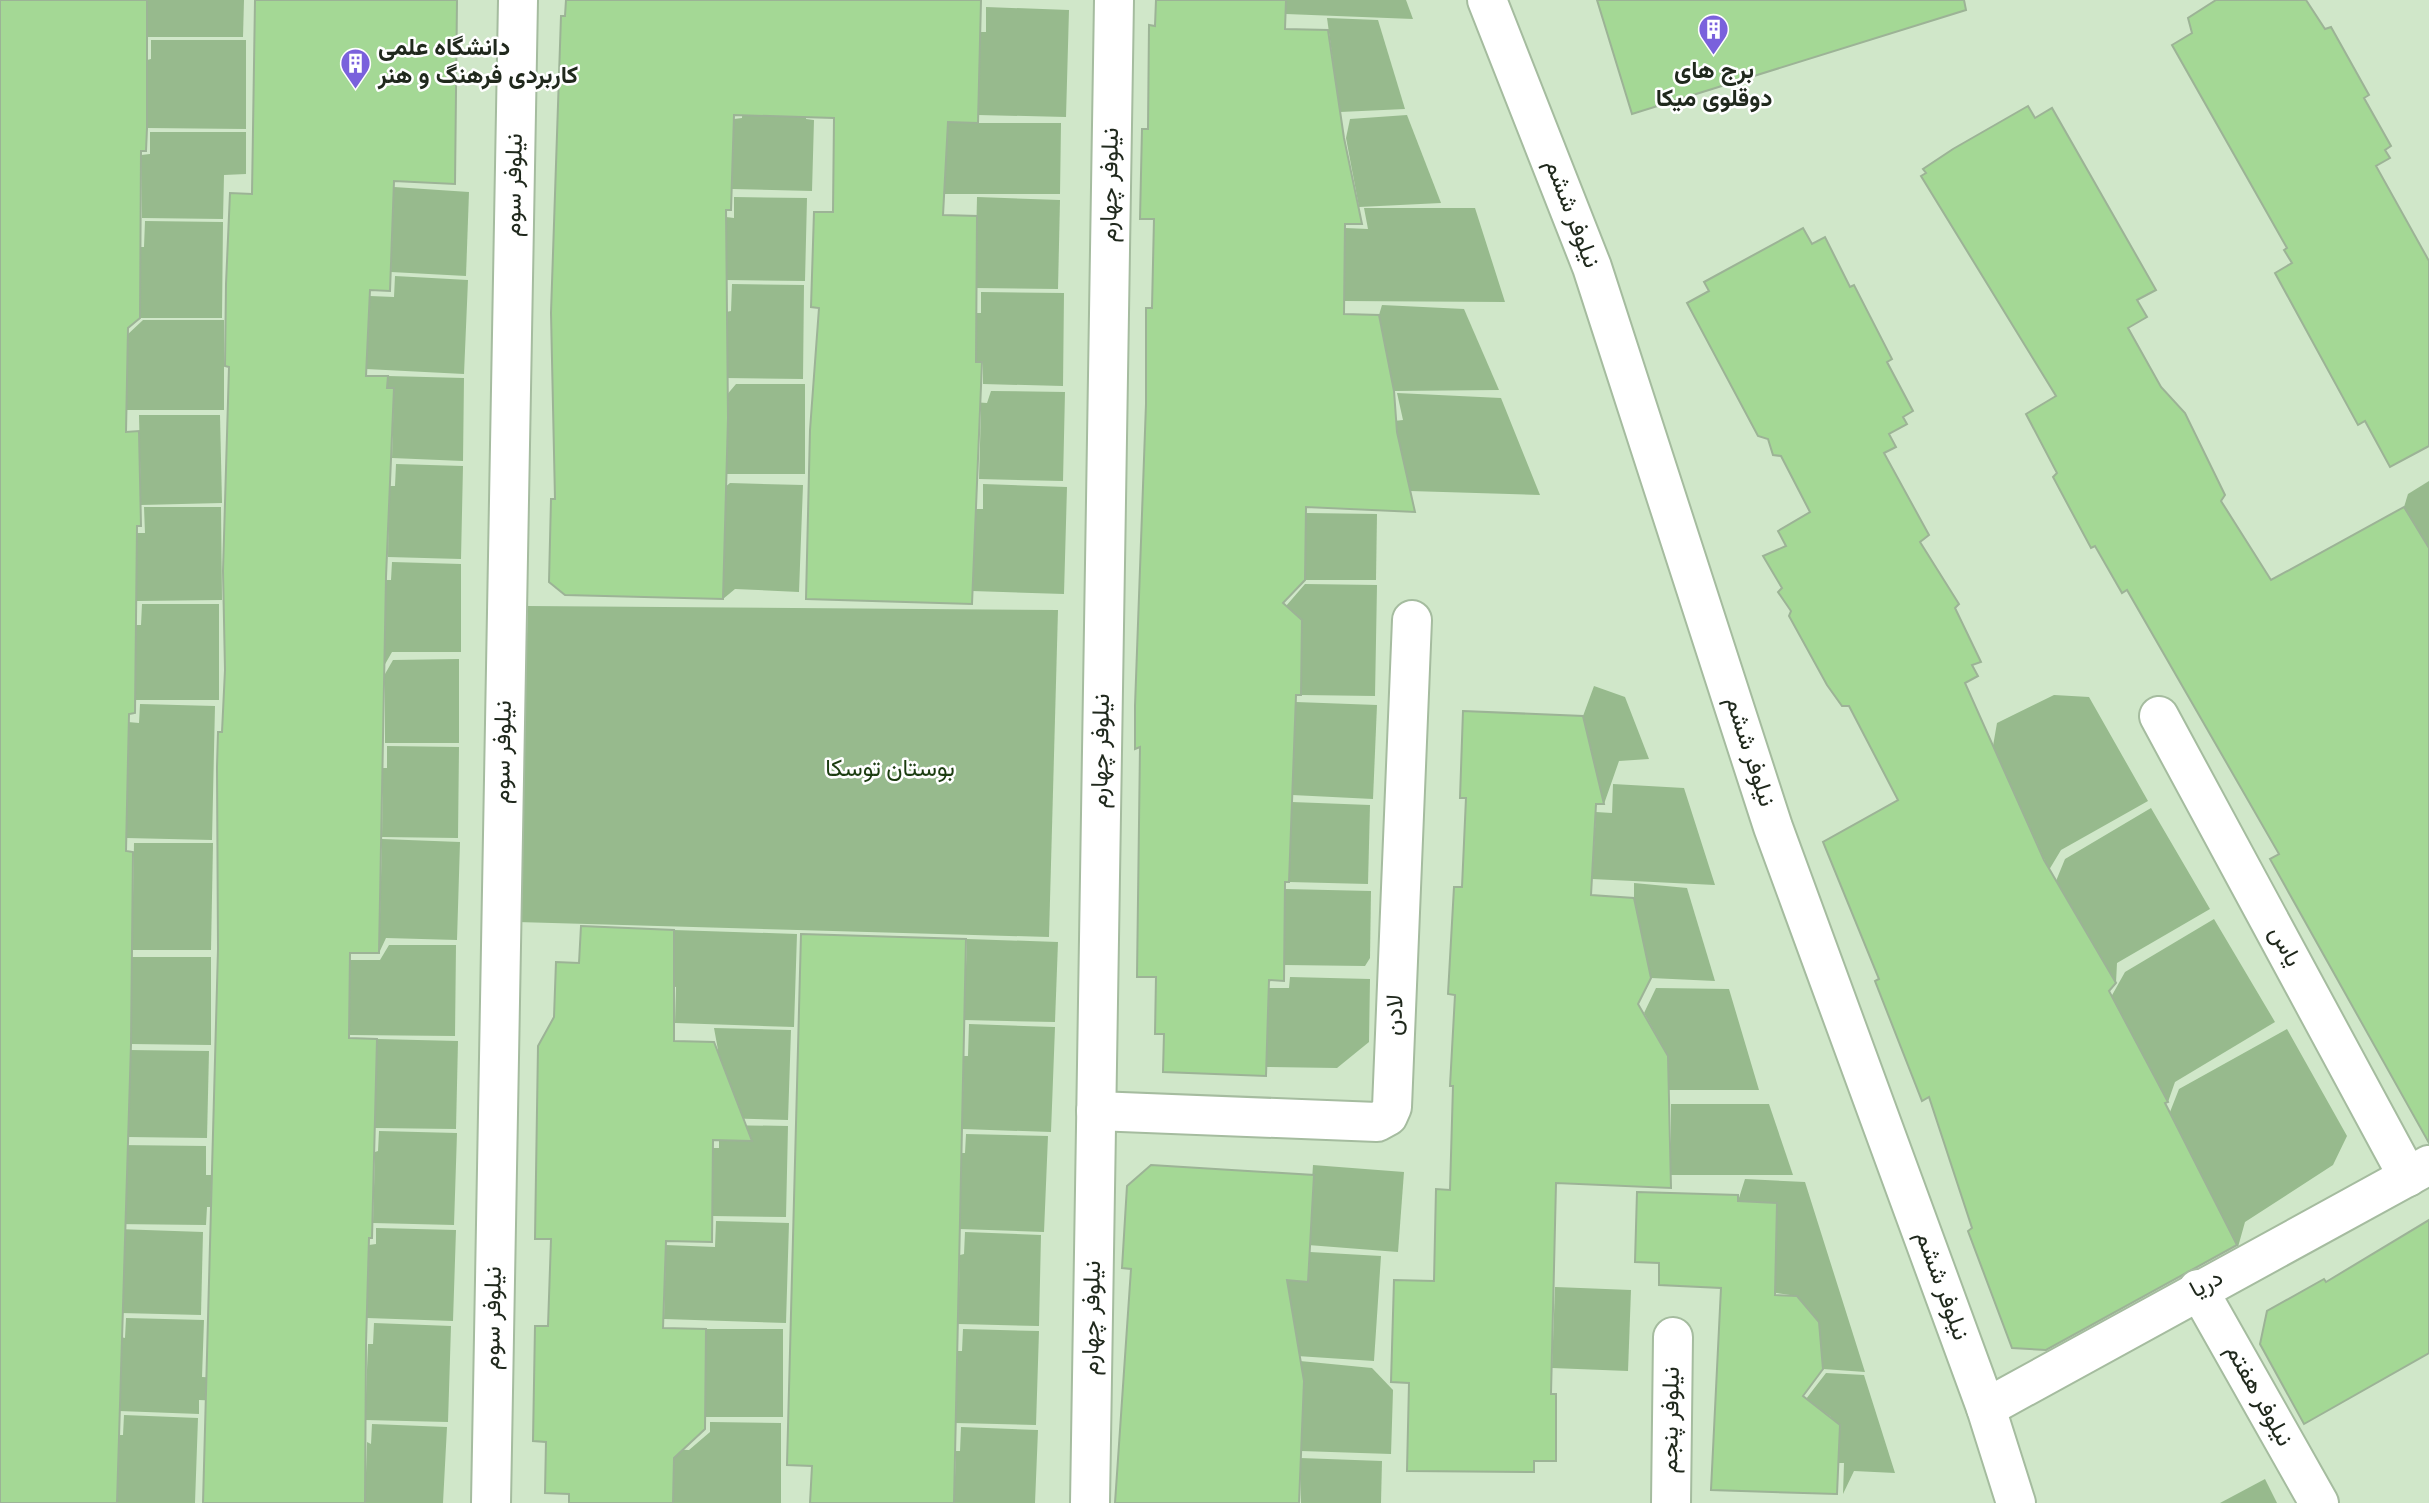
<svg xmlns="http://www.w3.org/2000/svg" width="2429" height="1503" font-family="Overpass,Vazirmatn,sans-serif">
<rect width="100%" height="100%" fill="#d0e7c9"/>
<g fill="#97ba8d">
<polygon points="148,0 244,0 243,37 147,37"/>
<polygon points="1286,0 1406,0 1413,19 1286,14"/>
<polygon points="986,7 1069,10 1066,117 978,115 980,32 986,32"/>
<polygon points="1327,18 1378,20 1405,109 1340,112"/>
<polygon points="151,40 246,40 246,129 147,128 147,60 151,59"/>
<polygon points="743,95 807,96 806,119 814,120 812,191 732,189 734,119 742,118"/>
<polygon points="1407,115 1441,203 1359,207 1346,138 1350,119"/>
<polygon points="932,123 1061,123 1060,194 939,194 945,189 945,176 940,176"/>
<polygon points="150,132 246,132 246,174 224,175 223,219 142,218 141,155 150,154"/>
<polygon points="394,187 469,192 466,276 391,272"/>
<polygon points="734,197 807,198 805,281 725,280 726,217 734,218"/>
<polygon points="977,197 1060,200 1058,289 975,288"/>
<polygon points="1364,208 1475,208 1505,302 1344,301 1345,228 1368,229"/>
<polygon points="145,221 223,222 222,318 140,318 140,247 144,247"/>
<polygon points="395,276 468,280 464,374 366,369 370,296 394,297"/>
<polygon points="732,284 804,285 803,379 725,378 726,312 731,311"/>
<polygon points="981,292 1064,293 1063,386 983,384 983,362 976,362 976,313 981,313"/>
<polygon points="1382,305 1464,309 1499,390 1394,391 1379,315"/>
<polygon points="143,320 224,320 224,410 126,410 126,336"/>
<polygon points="388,376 464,378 463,461 392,458 394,388 387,388"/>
<polygon points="736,384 805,384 805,474 718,474 727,463 728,420 715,409"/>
<polygon points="991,391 1065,392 1063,481 979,479 981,409 973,408 973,402 987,403"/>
<polygon points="1397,393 1501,398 1540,495 1410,491 1394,421 1403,420"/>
<polygon points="139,415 220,415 222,503 141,505"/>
<polygon points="396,464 463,466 461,559 388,557 389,486 395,486"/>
<polygon points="2429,481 2429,548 2404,507 2408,494"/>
<polygon points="730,483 803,485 799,592 735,589 723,599 714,496"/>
<polygon points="983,484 1067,487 1064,594 972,591 975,509 983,509"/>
<polygon points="144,507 221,507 222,600 137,601 137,533 145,533"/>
<polygon points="1306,513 1377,514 1376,580 1305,580"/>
<polygon points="392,562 461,564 461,652 392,652 384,666 386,580 391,580"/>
<polygon points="1305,584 1377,585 1375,696 1301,695 1302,620 1286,606"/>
<polygon points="142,604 219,604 219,700 135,700 134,625 141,625"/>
<polygon points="528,606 1058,610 1049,937 517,922"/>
<polygon points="459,659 459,743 385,743 385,674 393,660"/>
<polygon points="1594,686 1625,697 1649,759 1619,761 1604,804 1583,716"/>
<polygon points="2054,695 2089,697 2148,801 2061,850 2049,870 1993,746 1997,723"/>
<polygon points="1296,702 1377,705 1373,799 1292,795"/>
<polygon points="140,704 215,706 212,840 126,838 128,722 139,723"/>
<polygon points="387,746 459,747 458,838 382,837 383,768 387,768"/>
<polygon points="1613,784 1684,788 1715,885 1592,879 1596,812 1612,813"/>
<polygon points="1292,802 1370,805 1368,884 1289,882"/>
<polygon points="2151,808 2210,909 2117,963 2116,983 2056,881 2065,859"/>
<polygon points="382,839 460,842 457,940 386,938 379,953"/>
<polygon points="134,843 213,843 211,950 132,950"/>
<polygon points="1634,883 1687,888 1715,981 1651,978 1634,898"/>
<polygon points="1285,889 1371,891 1370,958 1365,966 1284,965"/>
<polygon points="2214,919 2275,1022 2175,1082 2168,1102 2121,1014 2106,1006 2125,972"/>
<polygon points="674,930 797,934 794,1027 675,1023 676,987 669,986"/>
<polygon points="967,939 1058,942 1055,1022 964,1020"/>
<polygon points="389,945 456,945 455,1036 349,1035 350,960 380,960"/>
<polygon points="131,957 211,957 211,1045 131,1044"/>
<polygon points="1290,977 1370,979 1369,1042 1337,1068 1266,1067 1269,988 1289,988"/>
<polygon points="1656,988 1729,989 1759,1090 1667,1090 1668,1056 1644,1013"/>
<polygon points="969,1024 1055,1027 1051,1132 962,1129 964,1056 968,1056"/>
<polygon points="714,1028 791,1030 788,1120 716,1118 718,1050"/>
<polygon points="2287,1029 2347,1136 2333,1165 2245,1222 2238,1247 2170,1112 2179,1089"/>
<polygon points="377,1039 458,1041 456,1129 375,1128"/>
<polygon points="129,1050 209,1051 207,1138 128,1137"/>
<polygon points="1671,1104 1769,1104 1793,1175 1671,1175"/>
<polygon points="719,1125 788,1126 786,1217 712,1216 713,1148 719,1148"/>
<polygon points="379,1131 457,1133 454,1225 373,1223 375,1152 378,1151"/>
<polygon points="966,1134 1048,1136 1044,1232 959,1229 962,1153 965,1153"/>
<polygon points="120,1145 206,1146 206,1175 223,1175 222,1207 207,1207 206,1225 114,1224"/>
<polygon points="1313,1165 1404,1172 1398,1252 1308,1245"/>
<polygon points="1745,1179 1805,1182 1865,1372 1823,1369 1819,1322 1797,1296 1743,1288 1744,1274 1775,1275 1777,1203 1738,1201"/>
<polygon points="716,1221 789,1223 786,1323 664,1319 666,1245 715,1247"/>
<polygon points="376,1228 456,1230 453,1321 367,1318 369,1245 376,1244"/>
<polygon points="117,1229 203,1232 201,1315 121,1313"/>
<polygon points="965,1232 1041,1235 1039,1326 958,1324 960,1255 964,1254"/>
<polygon points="1310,1252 1381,1256 1374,1361 1268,1354 1275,1279 1308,1281"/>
<polygon points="1555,1287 1631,1290 1628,1371 1552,1368"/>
<polygon points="126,1318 204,1320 202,1377 225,1378 224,1401 199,1400 199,1414 119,1411 121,1337 125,1338"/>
<polygon points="374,1323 451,1326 448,1422 365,1420 368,1344 373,1344"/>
<rect x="706" y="1329" width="77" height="88"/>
<polygon points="963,1329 1039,1331 1036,1425 955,1423 957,1351 962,1351"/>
<polygon points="1300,1361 1372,1368 1393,1390 1391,1454 1301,1451"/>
<polygon points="1826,1373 1864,1375 1895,1473 1854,1471 1843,1494 1844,1463 1838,1463 1840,1432 1830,1432 1831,1417 1806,1399"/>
<polygon points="124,1415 198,1418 195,1503 117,1503 119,1435 123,1435"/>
<polygon points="710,1422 781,1423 781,1503 673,1503 674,1482 659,1449 689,1450 710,1432"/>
<polygon points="372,1424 447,1427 443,1503 365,1503 367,1442 371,1444"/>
<polygon points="961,1427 1038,1430 1035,1503 954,1503 956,1451 960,1451"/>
<polygon points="1300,1458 1382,1461 1381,1503 1301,1503"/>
<polygon points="2265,1479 2277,1503 2220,1503"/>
</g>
<g fill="#a4d895" stroke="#9cb396" stroke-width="2">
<polygon points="0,0 147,0 147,128 146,151 141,151 140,318 128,328 126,432 139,431 141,526 137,526 135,713 129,714 126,851 133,852 131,1044 117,1503 0,1503"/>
<polygon points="255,0 457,0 455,184 394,181 390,291 370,290 366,376 388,376 387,388 394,388 386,577 379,953 350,953 349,1038 377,1039 372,1238 369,1238 366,1344 365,1503 203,1503 218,949 217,767 218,732 222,732 225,670 223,571 229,367 225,366 226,284 230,193 252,194"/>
<polygon points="566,0 981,0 978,123 948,122 943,215 977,216 976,362 982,362 972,604 806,599 810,430 819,308 811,307 814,212 833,212 834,118 734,115 731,210 726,210 728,418 723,599 565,595 549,582 551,499 555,499 551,313 561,16 565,16"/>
<polygon points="1156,0 1286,0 1285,29 1328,30 1344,138 1362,224 1345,224 1344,314 1379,315 1394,391 1397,432 1415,512 1306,507 1305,580 1283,603 1302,620 1301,695 1296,695 1289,882 1285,882 1284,981 1269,980 1266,1076 1163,1072 1164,1034 1155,1034 1156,977 1137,977 1140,747 1135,749 1135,706 1146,404 1146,308 1152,308 1154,219 1140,219 1142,129 1148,129 1149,25 1155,26"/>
<polygon points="1597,0 1964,0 1966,10 1632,114"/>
<polygon points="2216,0 2306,0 2325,29 2331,27 2369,95 2364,98 2391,146 2385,150 2390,158 2376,166 2429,261 2429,446 2390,467 2365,421 2358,425 2275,273 2292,263 2284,250 2287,248 2172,45 2192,33 2188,18"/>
<polygon points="2028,106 2035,118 2052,108 2156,290 2137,300 2147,317 2128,328 2161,387 2185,413 2225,495 2221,501 2271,580 2404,507 2429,548 2429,1143 2270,859 2279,854 2237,781 2127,590 2122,593 2095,546 2091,548 2053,477 2057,473 2026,414 2056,396 1921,176 1926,173 1923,169 1953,149"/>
<polygon points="1803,228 1812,244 1825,237 1850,287 1854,285 1892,359 1887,362 1913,411 1903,417 1907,424 1889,434 1896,447 1884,453 1929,535 1920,542 1959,604 1955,608 1981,662 1972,665 1978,676 1965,683 2044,860 2116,983 2109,991 2168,1102 2165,1103 2237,1245 2046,1350 2012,1348 1968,1231 1972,1228 1929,1097 1922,1101 1875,981 1879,979 1823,842 1898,800 1849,706 1842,706 1827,685 1789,616 1791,611 1778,592 1782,588 1763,556 1786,546 1778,531 1810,512 1781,456 1773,455 1768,439 1758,436 1687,303 1709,291 1704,282"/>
<polygon points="1463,711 1583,716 1604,804 1596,804 1591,895 1634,898 1651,978 1638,1004 1668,1056 1671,1188 1556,1183 1551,1394 1556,1394 1556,1461 1534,1461 1534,1472 1407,1471 1409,1383 1391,1382 1394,1280 1434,1281 1436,1189 1450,1190 1453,1086 1450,1086 1455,995 1448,994 1454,887 1462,887 1466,798 1460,798"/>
<polygon points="581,926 674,930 674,1041 714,1042 752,1141 713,1140 712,1242 666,1241 663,1328 706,1329 705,1429 674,1458 673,1503 569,1503 569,1494 545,1493 546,1442 533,1441 535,1326 548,1326 551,1239 535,1239 538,1046 554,1017 556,962 579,963"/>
<polygon points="801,934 966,939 954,1503 810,1503 812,1466 787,1465"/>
<polygon points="1151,1165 1314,1175 1308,1282 1287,1280 1304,1381 1299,1503 1115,1503 1131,1269 1122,1268 1127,1186"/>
<polygon points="1637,1192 1738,1195 1738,1201 1777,1203 1775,1295 1797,1296 1819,1322 1823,1369 1803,1396 1840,1425 1837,1494 1711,1490 1721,1288 1659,1285 1659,1263 1635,1262"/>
<polygon points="2429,1220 2429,1353 2304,1424 2260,1344 2267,1311 2324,1279 2326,1282"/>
</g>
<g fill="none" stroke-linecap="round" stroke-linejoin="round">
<defs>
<g id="minor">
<polyline points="2159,716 2408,1177"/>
<polyline points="1096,1111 1377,1122 1388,1116 1392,1107 1412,620"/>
<polyline points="2198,1289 2319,1503"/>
<polyline points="491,1503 518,0"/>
<polyline points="1090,1503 1114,0"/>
<polyline points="1671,1503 1673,1337"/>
</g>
<g id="tertiary">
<polyline points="1487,0 1592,267 1773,827 1986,1408 2016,1503"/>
<polyline points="1986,1408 2429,1165"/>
</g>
</defs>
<use href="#minor" stroke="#a5bc9f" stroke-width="42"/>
<use href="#tertiary" stroke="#a5bc9f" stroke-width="42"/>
<use href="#minor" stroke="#fff" stroke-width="38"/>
<use href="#tertiary" stroke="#fff" stroke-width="38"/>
</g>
<defs>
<symbol id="building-pin" viewBox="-11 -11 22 30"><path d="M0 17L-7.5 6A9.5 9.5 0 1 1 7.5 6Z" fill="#7a61dc" stroke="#fff"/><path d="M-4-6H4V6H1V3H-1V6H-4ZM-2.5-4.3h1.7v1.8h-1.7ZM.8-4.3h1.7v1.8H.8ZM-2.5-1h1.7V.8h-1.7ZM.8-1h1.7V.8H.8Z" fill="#fff"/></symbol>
</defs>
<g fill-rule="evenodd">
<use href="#building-pin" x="1696" y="12" width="35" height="47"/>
<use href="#building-pin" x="338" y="46" width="35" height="47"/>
</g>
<g text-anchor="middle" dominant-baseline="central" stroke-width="5" stroke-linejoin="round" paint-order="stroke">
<g font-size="24" font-weight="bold" fill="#20291d" stroke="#fff" text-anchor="start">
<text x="378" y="49">دانشگاه علمی<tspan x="378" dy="28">کاربردی فرهنگ و هنر</tspan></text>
<text x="1714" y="72" text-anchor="middle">برج های<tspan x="1714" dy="28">دوقلوی میکا</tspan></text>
</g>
<g font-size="24" fill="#20291d" stroke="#fff">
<text transform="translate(515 185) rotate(-89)">نیلوفر سوم</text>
<text transform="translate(1111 185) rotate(-89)">نیلوفر چهارم</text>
<text transform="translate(1571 214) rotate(69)">نیلوفر ششم</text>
<text transform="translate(1102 751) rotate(-89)">نیلوفر چهارم</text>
<text transform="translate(504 752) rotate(-89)">نیلوفر سوم</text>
<text transform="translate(1749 752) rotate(72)">نیلوفر ششم</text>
<text transform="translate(2284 947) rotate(62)">یاس</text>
<text transform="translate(1396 1015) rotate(-88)">لادن</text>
<text transform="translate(2207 1285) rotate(-28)">دریا</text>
<text transform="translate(1941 1286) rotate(70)">نیلوفر ششم</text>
<text transform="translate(494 1318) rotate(-89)">نیلوفر سوم</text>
<text transform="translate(1093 1318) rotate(-89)">نیلوفر چهارم</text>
<text transform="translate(2258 1396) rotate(61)">نیلوفر هفتم</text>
<text transform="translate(1672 1420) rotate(-89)">نیلوفر پنجم</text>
</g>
<g font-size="24" fill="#1c3d11" stroke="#fff">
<text x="890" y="770">بوستان توسکا</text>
</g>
</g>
</svg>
